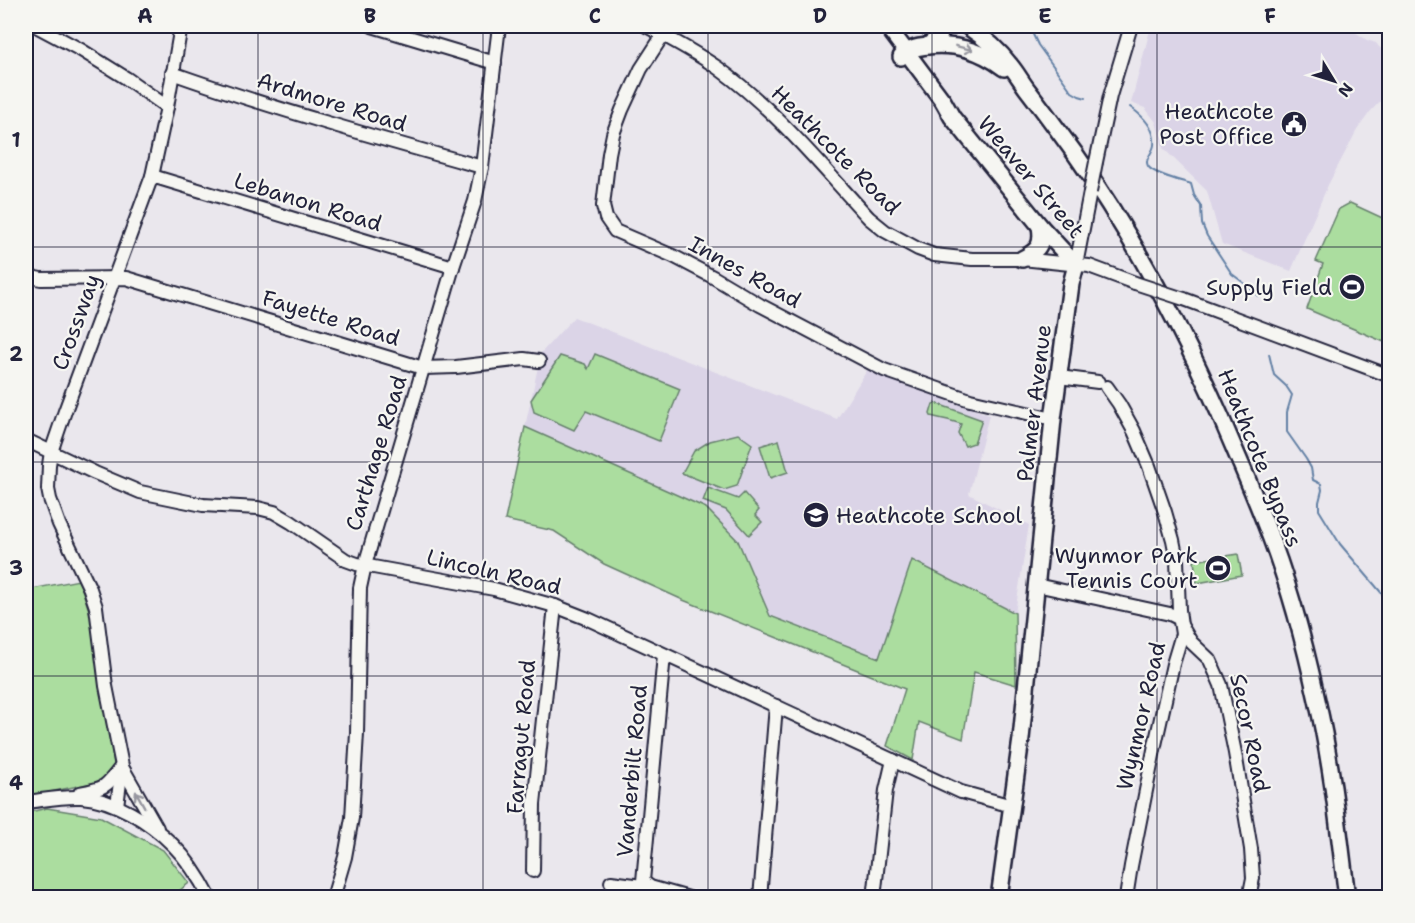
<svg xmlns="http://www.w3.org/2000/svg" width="1415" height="923" font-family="'Shantell Sans',sans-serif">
<rect width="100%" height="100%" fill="#eae7ed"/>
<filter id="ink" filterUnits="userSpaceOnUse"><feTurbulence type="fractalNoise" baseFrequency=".0167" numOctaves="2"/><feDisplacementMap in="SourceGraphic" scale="12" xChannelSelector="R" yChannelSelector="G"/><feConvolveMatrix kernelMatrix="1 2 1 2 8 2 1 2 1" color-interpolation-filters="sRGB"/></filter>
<g filter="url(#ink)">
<g fill="#dbd4e7">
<polygon points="1151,26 1339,26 1349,30 1352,30 1367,40 1376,43 1379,47 1389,53 1389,92 1370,112 1357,130 1328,185 1291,271 1222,244 1207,191 1163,148 1156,122 1145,108 1131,103"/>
<polygon points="574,317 837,419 869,367 989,415 969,494 1029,525 1015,613 912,560 880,658 770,616 738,541 706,508 525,427 541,353"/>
</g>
<g fill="#abdd9f" stroke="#66806d" stroke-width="1.5">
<polygon points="1350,203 1389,221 1389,261 1387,264 1390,266 1389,344 1307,309 1323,264 1316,261 1339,209"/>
<polygon points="595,354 680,389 659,441 586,411 574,430 534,412 531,400 560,356 585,364 588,369"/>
<path d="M 935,403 L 982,420 L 974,443 L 965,446 L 958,433 L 961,424 C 951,420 942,419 931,416 L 930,414 L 933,404 Z"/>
<polygon points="525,427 706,508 738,541 770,616 879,658 912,560 1015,613 1016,685 974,672 963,739 919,722 913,760 887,746 905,689 683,600 604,564 554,531 505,520"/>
<polygon points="738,434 752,444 737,486 724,490 682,473 694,451 710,441"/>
<polygon points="779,440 788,472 770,478 760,446"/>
<polygon points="708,488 738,499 744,493 759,510 755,515 762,522 749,535 726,510 703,501"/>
<polygon points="1238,554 1242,575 1197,583 1194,561"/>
<polygon points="79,580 93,623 116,778 26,797 26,590"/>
<polygon points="47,808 101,817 163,850 189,883 171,897 26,897 26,813"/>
</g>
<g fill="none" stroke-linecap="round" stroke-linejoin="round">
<g stroke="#6481a5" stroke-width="2">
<polyline points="1029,26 1038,45 1072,92 1079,96 1086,98"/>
<path d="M 1130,107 C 1143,116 1156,128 1154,145 C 1153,153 1144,159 1148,166 C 1152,174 1182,181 1191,184 L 1194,195 L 1201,206 L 1202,224 L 1207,236 L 1232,274 L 1248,286 L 1258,296"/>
<polyline points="1269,354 1274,375 1286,386 1292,395 1287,412 1287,432 1306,459 1311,468 1313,480 1321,484 1322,490 1319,502 1319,510 1340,544 1390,603"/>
</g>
<defs>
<g id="minor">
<polyline points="36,26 81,50 126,78 167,107"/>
<polyline points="372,26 495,63"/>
<path d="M 646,26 C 671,39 695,52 718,68 C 776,110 821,166 869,218 L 885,231 L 918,249 L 934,255 L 972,259 L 1022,259 L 1089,266 L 1135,283"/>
<polyline points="663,35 641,69 622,110 613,134 609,154 603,206 606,218 615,231 673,256 713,277 760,305 884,370 970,400 1053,419"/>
<path d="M 172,73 C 274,109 378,138 482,167"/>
<polyline points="1096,162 1110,96 1131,26"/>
<polyline points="152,176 453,267"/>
<polyline points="1076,265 1090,192"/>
<polyline points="26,276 41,279 126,278 423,368 456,367 524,359 539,361"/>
<polyline points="1184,299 1390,376"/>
<polyline points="1059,377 1098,382"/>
<polyline points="1107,387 1119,404 1134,431 1149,466 1165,512 1173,540 1177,560 1179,610 1181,625 1191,642 1210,660 1221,685 1235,753 1251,849 1253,878 1249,898"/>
<polyline points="26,440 95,473 140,492 203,505 258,508 274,512 291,522 346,560 357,564 494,589 555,606 588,619 961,792 1012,806"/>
<polyline points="1036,585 1170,614 1178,618 1180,621 1182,634 1173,664 1155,745 1131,866 1126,898"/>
<polyline points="122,767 157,828"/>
<path d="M 80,793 C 105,788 105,788 121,767"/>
<path d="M 26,802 C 44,800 62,796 81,797 C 114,799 150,822 173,845 C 188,860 200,879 210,898"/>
<polyline points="117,806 122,766 106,686 96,607 90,589 59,524 50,499 48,489 49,465 51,452 65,411 152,176 167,107 181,26"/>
<polyline points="533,871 534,804 555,606"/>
<polyline points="611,882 650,887 689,898"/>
<polyline points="650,887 643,881 664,655"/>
<polyline points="333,898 345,857 352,818 357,733 360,588 365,565 453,267 475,201 482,167 499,26"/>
<polyline points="760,898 776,706"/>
<polyline points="874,898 886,790 893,760"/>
</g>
<g id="major">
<polyline points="887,26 943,101 952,117 1040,226 1076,265 1071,284 1053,419 1021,739 999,898"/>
<path d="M 967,26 C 982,36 999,50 1010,65 C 1016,72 1021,81 1027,89 C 1044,111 1060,133 1076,155 C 1133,236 1180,325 1220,415 C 1235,451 1251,486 1265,523 C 1288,580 1304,640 1317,700 C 1332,765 1339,832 1347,898"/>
<polyline points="927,46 939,37 943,26"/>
<path d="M 901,57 C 905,54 909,50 913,49 C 917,47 922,47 927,46 C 956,43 980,50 1004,68"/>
<path d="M 1022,259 C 1039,250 1043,245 1040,226"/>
</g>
</defs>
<use href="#minor" stroke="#22223b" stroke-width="16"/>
<use href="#major" stroke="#22223b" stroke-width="20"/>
<use href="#minor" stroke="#f6f6f2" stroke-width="12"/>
<use href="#major" stroke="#f6f6f2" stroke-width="15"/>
<defs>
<g id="minor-bridge">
<polyline points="1090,192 1096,162"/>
<polyline points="1135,283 1184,299"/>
</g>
</defs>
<use href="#minor-bridge" stroke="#22223b" stroke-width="16" stroke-linecap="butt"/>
<use href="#minor-bridge" stroke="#f6f6f2" stroke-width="12"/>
</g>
<defs><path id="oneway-shaft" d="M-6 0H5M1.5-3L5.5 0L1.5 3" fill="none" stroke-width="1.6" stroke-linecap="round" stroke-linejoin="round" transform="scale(1.5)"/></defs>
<g stroke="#9797a0">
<use href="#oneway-shaft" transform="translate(964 48) rotate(14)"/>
<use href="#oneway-shaft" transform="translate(140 799) rotate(-119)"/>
</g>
</g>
<path fill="none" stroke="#22223b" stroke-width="1.5" stroke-opacity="0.55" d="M 258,26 L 258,898M 483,26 L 483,898M 708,26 L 708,898M 932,26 L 932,898M 1157,26 L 1157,898M 26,247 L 1390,247M 26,462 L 1390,462M 26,676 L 1390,676"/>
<defs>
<symbol id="civic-disc" viewBox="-11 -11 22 22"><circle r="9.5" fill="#22223b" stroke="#f6f6f2"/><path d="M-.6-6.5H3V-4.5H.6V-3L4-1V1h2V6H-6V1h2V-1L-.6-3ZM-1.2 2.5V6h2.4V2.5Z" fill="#fff"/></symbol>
<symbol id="stadium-disc" viewBox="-11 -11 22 22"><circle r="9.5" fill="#22223b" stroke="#f6f6f2"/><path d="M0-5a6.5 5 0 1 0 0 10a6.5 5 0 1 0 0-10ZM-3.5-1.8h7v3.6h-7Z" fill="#fff"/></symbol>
<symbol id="school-disc" viewBox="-11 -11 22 22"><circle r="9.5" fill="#22223b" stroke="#f6f6f2"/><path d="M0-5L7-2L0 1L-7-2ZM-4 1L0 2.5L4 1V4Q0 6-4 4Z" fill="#fff"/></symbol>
</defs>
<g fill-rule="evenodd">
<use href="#civic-disc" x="1279" y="109" width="30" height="30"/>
<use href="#stadium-disc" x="1337" y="272" width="30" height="30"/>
<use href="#school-disc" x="801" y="500" width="30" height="30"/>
<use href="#stadium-disc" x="1203" y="553" width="30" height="30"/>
</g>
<g text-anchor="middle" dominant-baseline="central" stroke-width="4.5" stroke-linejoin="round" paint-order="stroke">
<g font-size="22" fill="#22223b" stroke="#f6f6f2">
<text transform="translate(332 102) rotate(17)">Ardmore Road</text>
<text transform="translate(836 150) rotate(45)">Heathcote Road</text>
<text transform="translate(1031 177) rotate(50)">Weaver Street</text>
<text transform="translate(308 202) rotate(17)">Lebanon Road</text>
<text transform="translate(745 272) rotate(29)">Innes Road</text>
<text transform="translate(331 318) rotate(17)">Fayette Road</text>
<text transform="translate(76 322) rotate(-70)">Crossway</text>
<text transform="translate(1034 403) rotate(-83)">Palmer Avenue</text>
<text transform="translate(376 453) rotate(-73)">Carthage Road</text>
<text transform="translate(1260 458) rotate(68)">Heathcote Bypass</text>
<text transform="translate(494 572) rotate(13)">Lincoln Road</text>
<text transform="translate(1141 716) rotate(-77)">Wynmor Road</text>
<text transform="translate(1250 733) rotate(78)">Secor Road</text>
<text transform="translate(521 737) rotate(-85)">Farragut Road</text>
<text transform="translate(632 771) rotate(-85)">Vanderbilt Road</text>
</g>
<g font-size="22" fill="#22223b" stroke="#f6f6f2" text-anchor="end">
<text x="1274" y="111">Heathcote<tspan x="1274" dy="25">Post Office</tspan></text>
<text x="1332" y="287">Supply Field</text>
<text x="836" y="515" text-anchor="start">Heathcote School</text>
<text x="1198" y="555">Wynmor Park<tspan x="1198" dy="25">Tennis Court</tspan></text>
</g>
</g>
<rect width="1415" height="923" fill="none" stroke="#f6f6f2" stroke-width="66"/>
<g transform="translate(1334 81) rotate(128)" stroke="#f6f6f2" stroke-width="4.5" paint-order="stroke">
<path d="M0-4.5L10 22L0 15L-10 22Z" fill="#22223b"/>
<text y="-9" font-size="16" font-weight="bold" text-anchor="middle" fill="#22223b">N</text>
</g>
<rect x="33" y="33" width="1349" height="857" fill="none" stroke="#22223b" stroke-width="2"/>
<g font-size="20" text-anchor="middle" font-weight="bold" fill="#22223b">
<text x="145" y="23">A</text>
<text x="370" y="23">B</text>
<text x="595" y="23">C</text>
<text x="820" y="23">D</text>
<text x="1045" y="23">E</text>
<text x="1270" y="23">F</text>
<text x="16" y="147">1</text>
<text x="16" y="361">2</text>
<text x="16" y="575">3</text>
<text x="16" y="790">4</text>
</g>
</svg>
